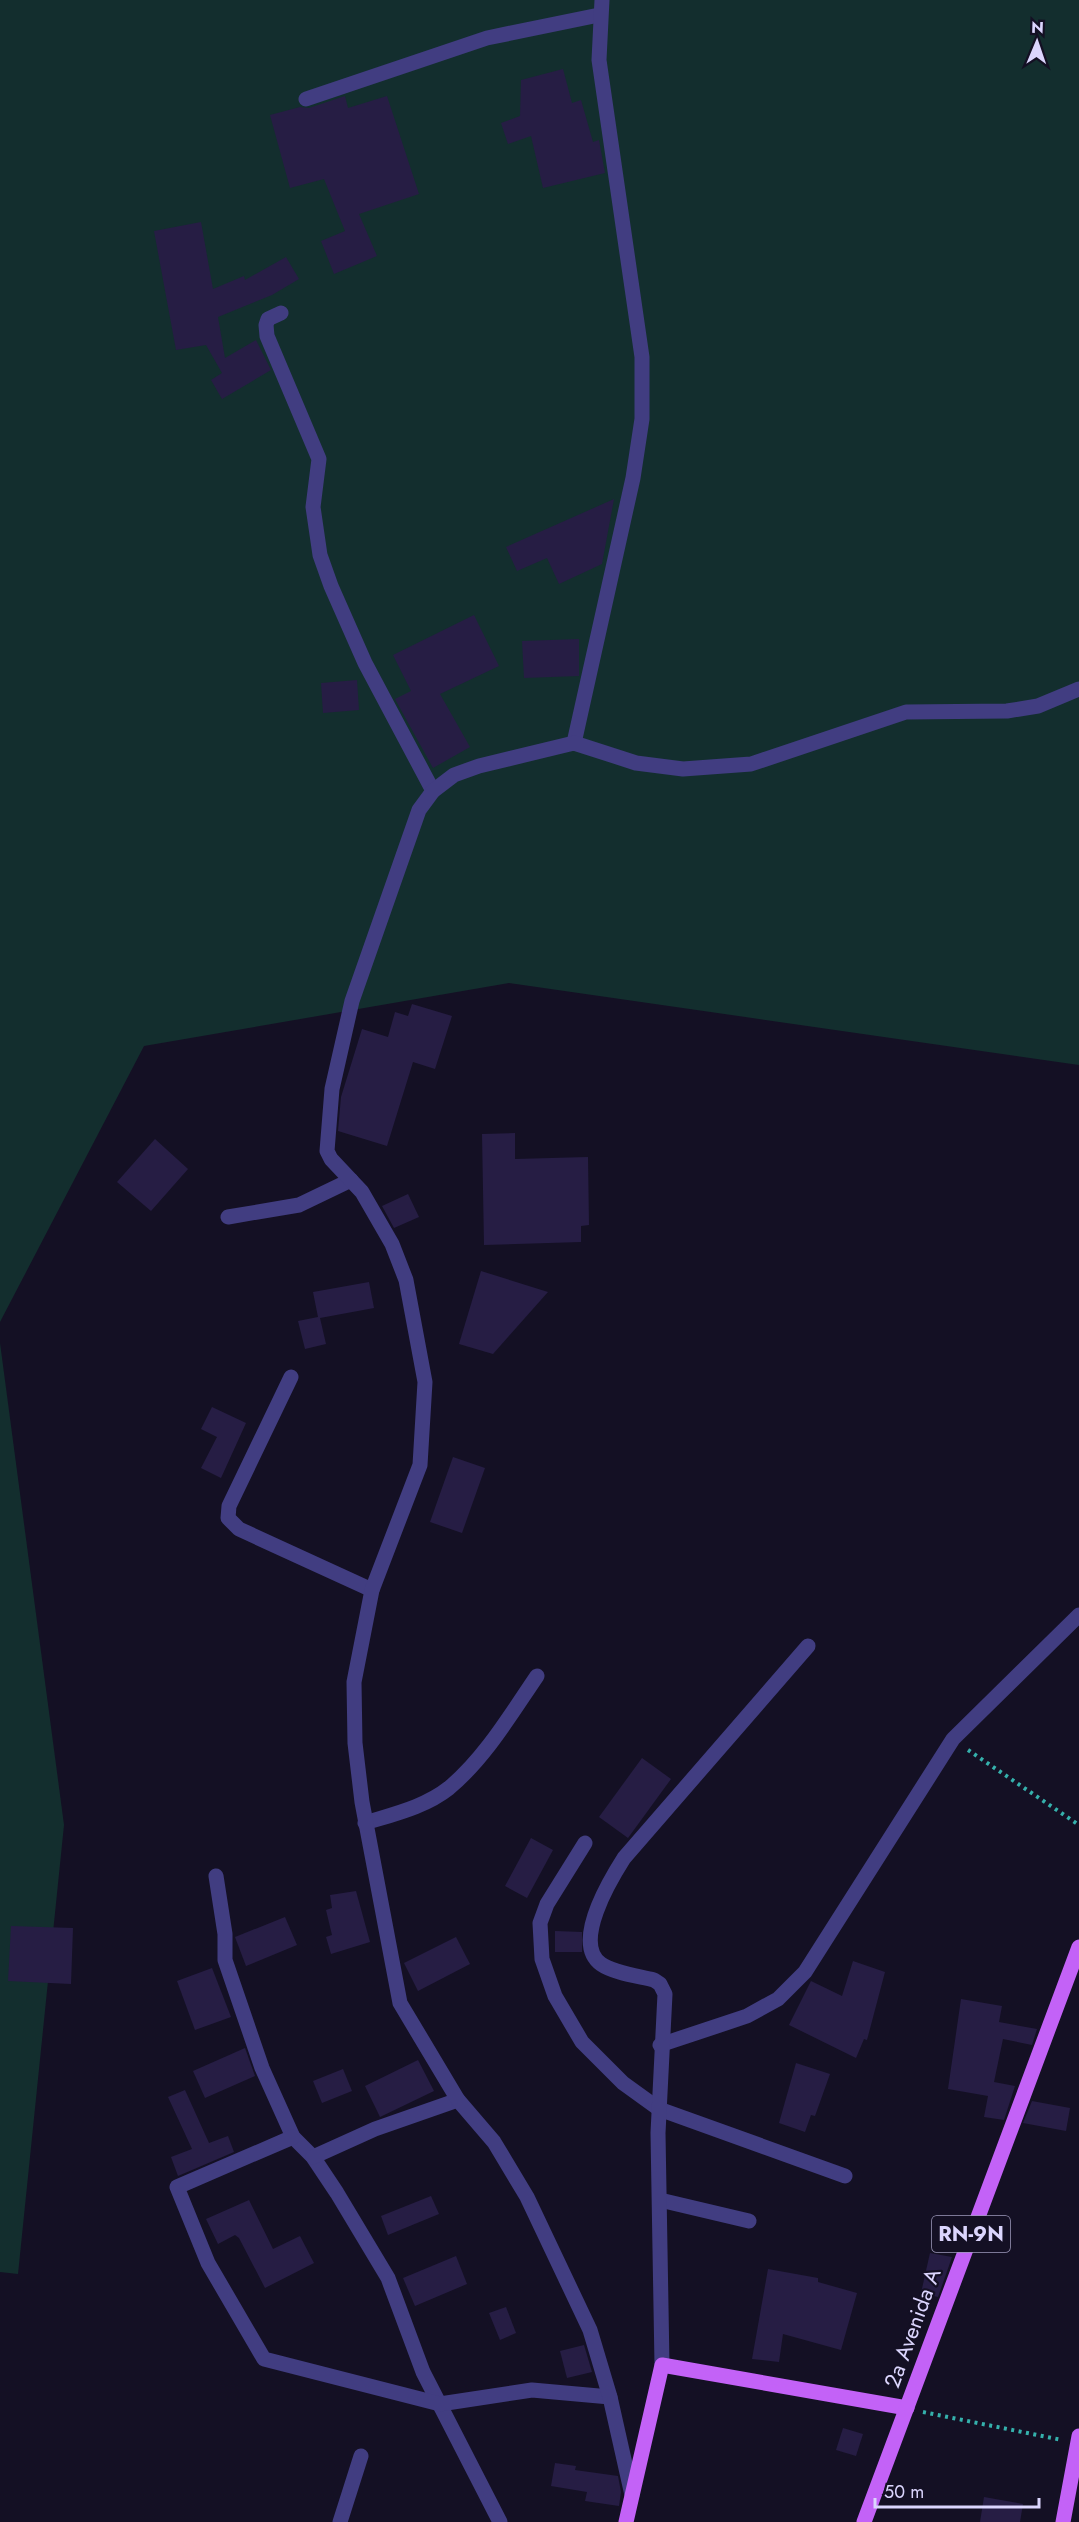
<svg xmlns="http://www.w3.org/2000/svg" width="1079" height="2522" font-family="Jost,sans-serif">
<rect width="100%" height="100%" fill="#141024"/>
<g fill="#132e2e">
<polygon points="0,0 1079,0 1079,1065 509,983 144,1046 0,1322"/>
<polygon points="0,1343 64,1825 18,2274 0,2272"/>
</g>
<g fill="#261d44">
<polygon points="563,69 572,103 581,100 593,142 599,140 605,173 543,188 531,136 508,144 501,123 520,116 521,80"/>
<polygon points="345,96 348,108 387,96 419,194 359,214 377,256 334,274 321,241 345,231 324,179 290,188 270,115 300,107 309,108"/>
<polygon points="201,222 213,289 244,276 245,280 286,257 299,279 272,295 218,317 225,358 256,340 271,370 222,399 211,380 222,373 206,345 176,350 154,231"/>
<polygon points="614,499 602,564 559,584 547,558 517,571 506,547"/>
<polygon points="474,615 499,666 440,694 470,747 433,768 395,699 411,691 393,655"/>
<polygon points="579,639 579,676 524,678 522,641"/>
<polygon points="357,680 359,710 323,713 321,683"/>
<polygon points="412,1004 452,1016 435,1069 413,1062 387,1146 338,1131 341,1097 362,1029 388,1037 395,1012 408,1016"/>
<polygon points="515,1133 515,1159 588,1157 589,1225 581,1226 581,1242 484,1245 482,1134"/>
<polygon points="155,1139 188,1169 151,1211 117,1182"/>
<polygon points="408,1194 419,1217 394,1228 382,1206"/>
<polygon points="481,1271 548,1292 493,1354 459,1344"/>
<polygon points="369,1282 374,1308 320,1318 326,1344 305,1349 298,1321 318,1317 313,1292"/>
<polygon points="212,1407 246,1423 221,1478 201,1468 217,1437 201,1429"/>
<polygon points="453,1457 485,1468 462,1533 430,1522"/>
<polygon points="642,1758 671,1779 628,1838 599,1817"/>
<polygon points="531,1838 553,1850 527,1898 505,1886"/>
<polygon points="356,1891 370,1942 331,1954 326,1937 332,1935 326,1910 332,1908 330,1895"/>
<polygon points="285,1917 297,1945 246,1966 235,1937"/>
<polygon points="11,1926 73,1928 71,1984 8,1981"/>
<polygon points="555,1931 582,1932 582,1952 555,1952"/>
<polygon points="456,1937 470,1964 418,1991 404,1963"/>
<polygon points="853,1961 885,1972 867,2040 864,2039 856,2058 789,2025 811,1981 842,1996"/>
<polygon points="212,1968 231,2017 195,2030 177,1981"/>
<polygon points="961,1999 1002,2006 999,2022 1037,2029 1032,2045 1003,2039 994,2082 1015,2086 1004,2120 984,2117 988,2096 948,2089"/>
<polygon points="245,2048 255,2076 205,2098 193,2071"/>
<polygon points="418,2060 434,2091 380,2117 365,2086"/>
<polygon points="796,2063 830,2074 815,2116 811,2115 805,2132 779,2123"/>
<polygon points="343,2069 352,2091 322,2103 313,2081"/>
<polygon points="185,2090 209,2143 228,2136 234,2152 178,2176 171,2157 192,2149 168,2097"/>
<polygon points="1032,2101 1070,2108 1066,2131 1023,2123"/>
<polygon points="431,2196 439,2214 388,2235 381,2216"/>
<polygon points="249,2200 273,2249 300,2236 314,2263 265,2288 239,2238 235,2235 218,2244 206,2219"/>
<polygon points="930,2253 952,2257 938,2297 921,2293"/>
<polygon points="456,2256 467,2284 415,2306 403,2278"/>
<polygon points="768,2269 818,2278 818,2282 857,2293 841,2350 783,2334 779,2362 752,2359"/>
<polygon points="506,2307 516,2333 500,2340 489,2313"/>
<polygon points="584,2345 592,2372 567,2378 560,2351"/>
<polygon points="843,2428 863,2434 856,2456 836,2450"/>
<polygon points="555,2463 576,2466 575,2470 618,2476 621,2492 619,2506 585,2501 587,2492 551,2486"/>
<polygon points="984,2497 1023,2504 1020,2522 980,2522"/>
</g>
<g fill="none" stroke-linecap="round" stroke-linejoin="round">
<g stroke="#35b1ac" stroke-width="4" stroke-dasharray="3 4.5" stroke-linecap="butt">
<polyline points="968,1750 1079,1825"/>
<polyline points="923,2412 1062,2440"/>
</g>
<g stroke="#413d81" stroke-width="15">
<polyline points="306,99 487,38 599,15"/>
<polyline points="281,313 268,319 266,325 267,336 319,459 313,507 320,555 331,586 365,663 433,791"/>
<polyline points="574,743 633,478 642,419 642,357 599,60 602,0"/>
<polyline points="228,1217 299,1205 351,1180"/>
<polyline points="291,1377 229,1506 228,1518 239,1529 372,1590"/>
<path d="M 365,1823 C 394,1814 425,1807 449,1788 C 485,1758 511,1714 537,1676"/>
<polyline points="585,1843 547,1904 540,1923 542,1959 555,1996 582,2042 623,2083 659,2109 845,2176"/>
<polyline points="216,1876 225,1934 225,1960 262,2068 293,2137 313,2157 337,2193 388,2278 423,2372 500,2522"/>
<polyline points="660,2045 747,2016 778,1999 805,1972 953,1739 1079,1615"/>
<polyline points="293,2137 177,2187 208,2263 264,2359 440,2404 532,2390 610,2397"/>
<polyline points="313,2157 375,2129 458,2100"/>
<polyline points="660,2200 749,2221"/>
<path d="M 662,2365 L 658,2133 L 665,1994 L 660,1984 L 654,1980 C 638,1976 614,1973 601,1964 C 572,1943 610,1880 624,1858 L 808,1646"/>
<polyline points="632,2495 610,2397 590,2330 527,2197 494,2142 458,2100 400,2003 362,1802 355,1743 354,1682 372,1590 420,1465 425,1382 406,1280 392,1244 362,1192 331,1159 327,1151 332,1089 352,1001 419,810 433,791 454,775 479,766 574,743 636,763 683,769 751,764 906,712 1007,711 1038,706 1079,689"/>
<polyline points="340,2522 361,2456"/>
</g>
<g stroke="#c362f7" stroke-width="15">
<polyline points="626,2522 662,2365 907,2408"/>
<polyline points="864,2522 1079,1947"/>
<polyline points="1063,2522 1079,2436"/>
</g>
</g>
<g text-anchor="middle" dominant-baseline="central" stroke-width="4.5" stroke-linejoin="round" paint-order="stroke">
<rect fill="#141024" stroke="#9f9abc" stroke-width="1.5" x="932" y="2216" width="78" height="36" rx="4.5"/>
<g font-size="21" font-weight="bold" fill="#dbd5fd">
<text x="971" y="2234">RN-9N</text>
</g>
<g font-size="22" fill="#dbd5fd" stroke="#141024">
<text transform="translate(912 2328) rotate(-70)">2a Avenida A</text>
</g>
</g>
<g transform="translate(1037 42) rotate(2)" stroke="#141024" stroke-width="4.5" paint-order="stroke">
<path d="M0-4.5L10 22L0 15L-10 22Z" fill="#dbd5fd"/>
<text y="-9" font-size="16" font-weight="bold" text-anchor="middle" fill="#dbd5fd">N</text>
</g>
<path d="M875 2498v9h164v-9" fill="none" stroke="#dbd5fd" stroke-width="3"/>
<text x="884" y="2498" font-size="18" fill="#dbd5fd" stroke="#141024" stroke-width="4.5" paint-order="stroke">50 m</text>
</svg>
